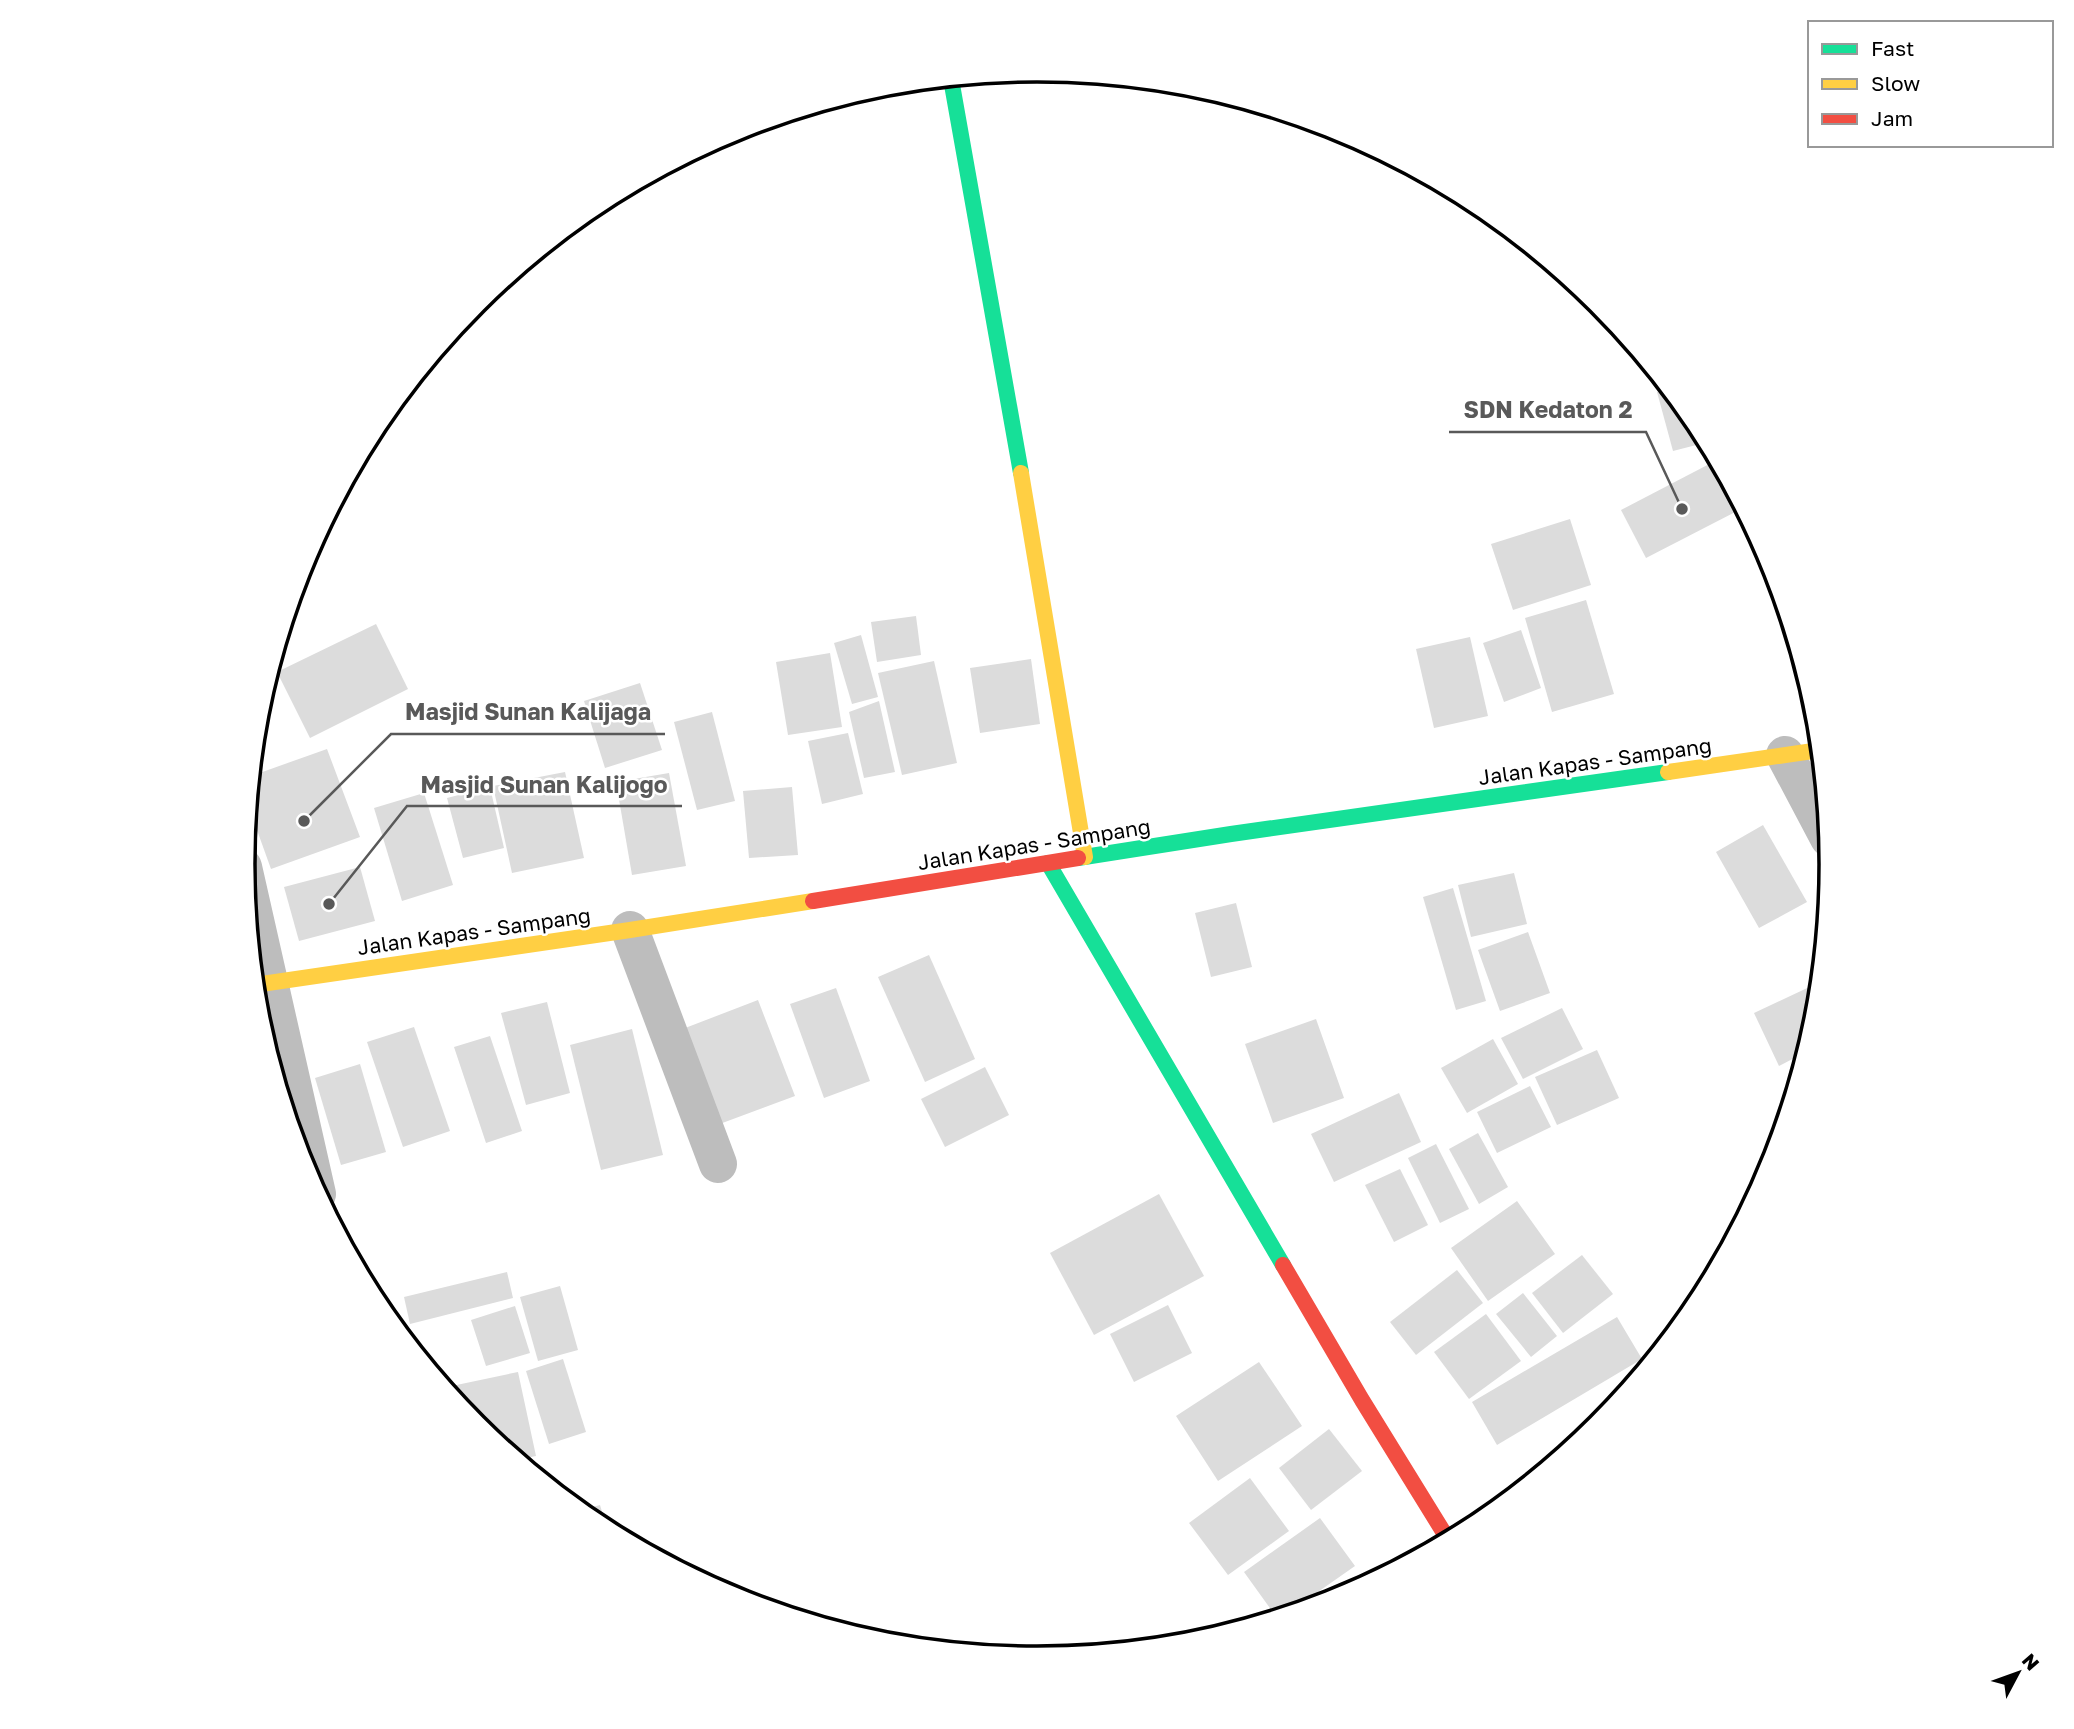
<svg xmlns="http://www.w3.org/2000/svg" width="2074" height="1729" font-family="'Golos Text',sans-serif">
<rect width="100%" height="100%" fill="#fff"/>
<g fill="#dcdcdc">
<polygon points="1670,389 1698,423 1708,442 1673,451 1657,392"/>
<polygon points="1717,460 1743,508 1646,558 1621,510"/>
<polygon points="1570,519 1591,585 1513,610 1491,544"/>
<polygon points="1586,600 1614,694 1552,712 1525,618"/>
<polygon points="916,616 921,655 877,662 871,622"/>
<polygon points="376,624 408,689 310,738 277,672"/>
<polygon points="1521,630 1541,688 1504,702 1483,643"/>
<polygon points="861,635 878,697 852,704 834,643"/>
<polygon points="1470,637 1488,716 1434,728 1416,649"/>
<polygon points="830,653 842,727 788,735 776,662"/>
<polygon points="1031,659 1040,724 980,733 970,668"/>
<polygon points="934,661 957,763 902,775 878,673"/>
<polygon points="640,683 662,750 605,768 584,701"/>
<polygon points="879,701 895,772 864,778 849,712"/>
<polygon points="712,712 735,801 697,810 674,722"/>
<polygon points="848,733 863,794 822,804 808,741"/>
<polygon points="327,749 360,837 271,869 248,805 251,776"/>
<polygon points="565,772 584,858 512,873 493,786"/>
<polygon points="669,773 686,866 632,875 616,782"/>
<polygon points="490,787 504,848 463,858 447,798"/>
<polygon points="792,787 798,855 749,858 743,791"/>
<polygon points="424,793 453,885 402,901 374,808"/>
<polygon points="1763,825 1807,902 1759,928 1716,852"/>
<polygon points="360,867 375,921 299,941 284,887"/>
<polygon points="1514,873 1527,924 1471,937 1458,885"/>
<polygon points="1453,888 1486,1001 1456,1010 1423,897"/>
<polygon points="1236,903 1252,967 1211,977 1195,913"/>
<polygon points="1528,932 1550,993 1500,1011 1478,950"/>
<polygon points="929,955 975,1059 925,1082 878,977"/>
<polygon points="1820,982 1816,1020 1806,1052 1779,1066 1754,1013"/>
<polygon points="836,988 870,1081 824,1098 790,1004"/>
<polygon points="758,1000 795,1096 717,1125 680,1030"/>
<polygon points="547,1002 570,1093 526,1105 501,1013"/>
<polygon points="1562,1008 1583,1049 1523,1079 1501,1038"/>
<polygon points="1316,1019 1344,1098 1273,1123 1245,1044"/>
<polygon points="414,1027 450,1131 403,1147 367,1042"/>
<polygon points="632,1029 663,1155 601,1170 570,1045"/>
<polygon points="490,1036 522,1131 486,1143 454,1047"/>
<polygon points="1493,1039 1518,1084 1467,1113 1441,1068"/>
<polygon points="1597,1050 1619,1098 1557,1125 1535,1077"/>
<polygon points="360,1064 386,1152 341,1165 315,1078"/>
<polygon points="985,1067 1009,1115 945,1147 921,1099"/>
<polygon points="1530,1086 1551,1127 1497,1153 1477,1112"/>
<polygon points="1399,1093 1421,1142 1334,1182 1311,1134"/>
<polygon points="1478,1133 1508,1187 1479,1204 1449,1149"/>
<polygon points="1436,1144 1469,1209 1440,1223 1408,1158"/>
<polygon points="1400,1169 1428,1225 1394,1242 1365,1185"/>
<polygon points="1159,1194 1204,1276 1094,1335 1050,1253"/>
<polygon points="1517,1201 1555,1254 1488,1301 1451,1248"/>
<polygon points="1582,1255 1613,1294 1563,1333 1532,1293"/>
<polygon points="1457,1270 1483,1303 1416,1355 1390,1322"/>
<polygon points="507,1272 513,1298 410,1324 404,1297"/>
<polygon points="560,1286 578,1350 538,1361 520,1297"/>
<polygon points="1523,1293 1557,1336 1531,1357 1496,1314"/>
<polygon points="1168,1305 1192,1353 1134,1382 1110,1334"/>
<polygon points="515,1306 530,1353 486,1366 471,1320"/>
<polygon points="1486,1314 1521,1361 1469,1399 1434,1352"/>
<polygon points="1617,1317 1642,1359 1497,1445 1472,1402"/>
<polygon points="563,1359 586,1432 549,1444 526,1371"/>
<polygon points="1259,1362 1302,1426 1218,1481 1176,1416"/>
<polygon points="518,1372 536,1456 516,1460 475,1426 448,1393 447,1387"/>
<polygon points="1329,1429 1362,1471 1311,1510 1279,1468"/>
<polygon points="1250,1478 1289,1531 1228,1575 1189,1523"/>
<polygon points="600,1505 608,1532 595,1525 578,1511"/>
<polygon points="1320,1518 1355,1566 1285,1615 1277,1618 1244,1572"/>
</g>
<g fill="none" stroke-linecap="round" stroke-linejoin="round">
<g stroke="#bdbdbd" stroke-width="38">
<polyline points="1785,755 1829,838"/>
<polyline points="243,867 317,1194"/>
<polyline points="630,930 718,1164"/>
</g>
<g stroke="#16e098" stroke-width="16">
<polyline points="951,79 1021,473"/>
<polyline points="1078,858 1231,834 1668,772"/>
<polyline points="1048,863 1283,1265"/>
</g>
<g stroke="#ffcf43" stroke-width="16">
<polyline points="1021,473 1085,857"/>
<polyline points="1668,772 1820,750"/>
<polyline points="254,985 630,930 813,901"/>
</g>
<g stroke="#f24e42" stroke-width="16">
<polyline points="813,901 1078,858"/>
<polyline points="1283,1265 1362,1400 1449,1541"/>
</g>
</g>
<g text-anchor="middle" dominant-baseline="central" stroke-width="5" stroke-linejoin="round" paint-order="stroke">
<g font-size="21" fill="#000" stroke="#fff">
<text transform="translate(1595 761) rotate(-8)">Jalan Kapas - Sampang</text>
<text transform="translate(1034 844) rotate(-9)">Jalan Kapas - Sampang</text>
<text transform="translate(474 931) rotate(-8)">Jalan Kapas - Sampang</text>
</g>
</g>
<path d="M0 0H2074V1729H0ZM255 864a782 782 0 1 1 1564 0a782 782 0 1 1-1564 0Z" fill="#fff" fill-rule="evenodd"/>
<path fill="none" stroke="#000" stroke-width="3.5" d="M255 864a782 782 0 1 1 1564 0a782 782 0 1 1-1564 0Z"/>
<path fill="none" stroke="#595959" stroke-width="2.5" d="M1682 509L1646 432H1449M304 821L391 734H665M329 904L407 806H682"/>
<g fill="#595959" stroke="#fff" stroke-width="2.5">
<circle cx="1682" cy="509" r="7"/>
<circle cx="304" cy="821" r="7"/>
<circle cx="329" cy="904" r="7"/>
</g>
<g font-size="23" text-anchor="middle" font-weight="bold" fill="#595959" stroke="#fff" stroke-width="5" stroke-linejoin="round" paint-order="stroke">
<text x="1548" y="418">SDN Kedaton 2</text>
<text x="528" y="720">Masjid Sunan Kalijaga</text>
<text x="544" y="793">Masjid Sunan Kalijogo</text>
</g>
<rect x="1808" y="21" width="245" height="126" fill="#ffffff" stroke="#999999" stroke-width="2"/>
<rect x="1822" y="44" width="35" height="10" fill="#16e098" stroke="#999999" stroke-width="2"/>
<text x="1871" y="56" font-size="21" fill="#000000">Fast</text>
<rect x="1822" y="79" width="35" height="10" fill="#ffcf43" stroke="#999999" stroke-width="2"/>
<text x="1871" y="91" font-size="21" fill="#000000">Slow</text>
<rect x="1822" y="114" width="35" height="10" fill="#f24e42" stroke="#999999" stroke-width="2"/>
<text x="1871" y="126" font-size="21" fill="#000000">Jam</text>
<g transform="translate(2018 1673) rotate(49)" stroke="#ffffff" stroke-width="5" paint-order="stroke">
<path d="M0-5L12 26L0 18L-12 26Z" fill="#000000"/>
<text y="-10" font-size="19" font-weight="bold" text-anchor="middle" fill="#000000">N</text>
</g>
</svg>
